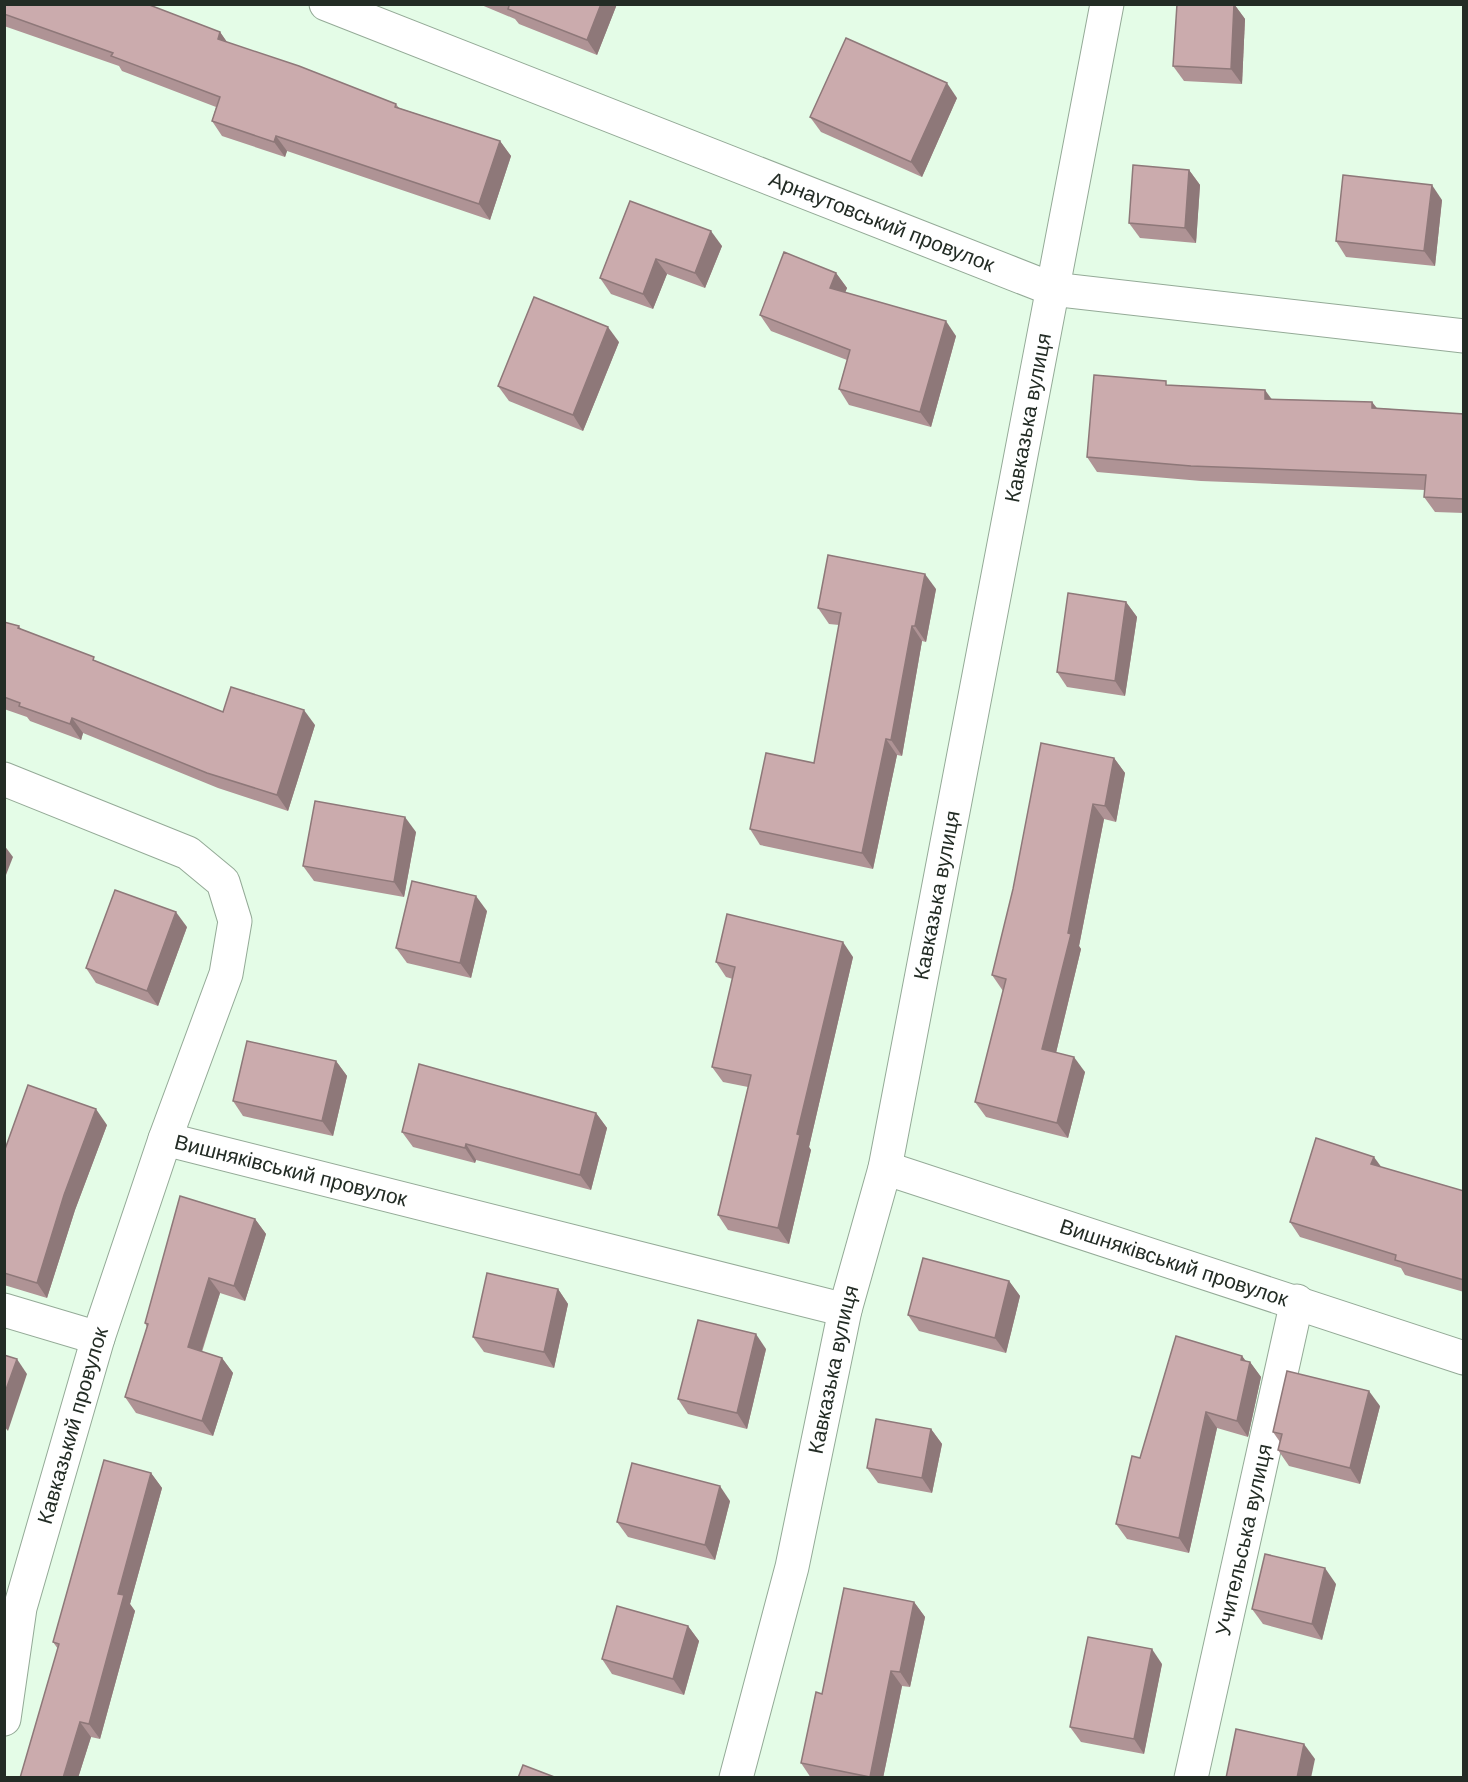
<svg xmlns="http://www.w3.org/2000/svg" width="1468" height="1782" font-family="'DM Sans',sans-serif">
<rect width="100%" height="100%" fill="#e4fce7"/>
<g fill="none" stroke-linecap="round" stroke-linejoin="round">
<defs>
<g id="street">
<path id="s1" d="M 326,4 L 1052,289 L 1464,336"/>
<path id="s2" d="M 4,779 L 188,853 L 223,882 L 235,921 L 226,974 L 165,1139 L 845,1310"/>
<path id="s3" d="M 885,1168 L 1464,1358"/>
<polyline points="4,1310 98,1338"/>
<path id="s4" d="M 4,1719 L 20,1608 L 98,1338 L 165,1139"/>
<path id="s5" d="M 736,1778 L 792,1567 L 845,1310 L 885,1168 L 1107,4"/>
<path id="s6" d="M 1191,1778 L 1297,1301"/>
</g>
</defs>
<use href="#street" stroke="#94aa97" stroke-width="35"/>
<use href="#street" stroke="#fff" stroke-width="33"/>
</g>
<g fill="#af9395">
<polygon points="4,4 220,32 227,42 396,104 399,108 500,141 511,156 490,220 287,151 285,157 222,136 212,121 216,107 122,71 119,66 4,26"/>
<polygon points="479,4 617,4 597,55 519,24 515,19"/>
<polygon points="1234,4 1245,19 1242,84 1184,81 1173,66"/>
<polygon points="957,98 922,177 821,132 810,117"/>
<polygon points="1189,170 1200,185 1196,243 1140,238 1129,223"/>
<polygon points="1442,200 1435,266 1346,257 1336,241"/>
<polygon points="630,201 722,246 705,288 667,274 653,309 611,294 600,278"/>
<polygon points="836,273 847,288 845,292 956,336 931,427 849,405 839,389 847,360 771,331 760,315"/>
<polygon points="619,342 583,431 509,401 498,386"/>
<polygon points="1168,385 1272,399 1372,402 1377,408 1464,414 1464,513 1435,512 1424,497 1425,490 1201,481 1097,472 1087,457"/>
<polygon points="936,589 926,642 922,641 902,756 897,755 873,869 760,845 750,829 814,763 839,625 829,624 818,608"/>
<polygon points="1126,602 1137,617 1125,696 1067,687 1057,672"/>
<polygon points="4,622 19,626 21,629 98,662 223,712 315,725 288,811 218,788 83,733 81,740 30,721 27,717 4,709"/>
<polygon points="1114,758 1125,773 1116,822 1104,819 1079,946 1081,949 1056,1053 1085,1072 1068,1138 986,1117 975,1102 1003,991 992,975"/>
<polygon points="416,832 404,897 314,881 303,866"/>
<polygon points="487,911 471,978 407,963 396,948"/>
<polygon points="187,927 158,1006 96,983 86,968"/>
<polygon points="853,957 809,1147 811,1150 789,1244 728,1230 718,1215 748,1087 723,1082 712,1067 733,979 726,977 716,962"/>
<polygon points="336,1061 347,1076 333,1136 243,1116 233,1101"/>
<polygon points="596,1113 607,1128 591,1190 476,1160 475,1163 413,1147 402,1132"/>
<polygon points="107,1125 75,1210 47,1298 4,1285 4,1152"/>
<polygon points="1381,1167 1464,1191 1464,1292 1405,1275 1401,1268 1300,1237 1290,1222"/>
<polygon points="255,1219 266,1234 245,1301 220,1293 202,1352 222,1358 233,1373 213,1436 136,1413 125,1397 147,1327 145,1323"/>
<polygon points="1009,1281 1020,1296 1006,1353 919,1331 908,1315"/>
<polygon points="558,1289 568,1304 554,1368 484,1352 473,1337"/>
<polygon points="766,1349 747,1429 688,1414 678,1399"/>
<polygon points="1242,1356 1246,1361 1250,1362 1261,1377 1248,1437 1217,1428 1189,1553 1127,1539 1116,1524 1140,1458"/>
<polygon points="1380,1406 1360,1484 1289,1466 1278,1450 1280,1442 1273,1432"/>
<polygon points="931,1429 942,1444 932,1493 878,1483 867,1468"/>
<polygon points="151,1473 162,1488 130,1604 135,1611 100,1739 91,1737 78,1778 20,1778 58,1649 53,1642"/>
<polygon points="730,1501 715,1560 628,1537 617,1522"/>
<polygon points="1336,1584 1322,1640 1263,1624 1252,1609"/>
<polygon points="914,1602 925,1617 910,1687 902,1686 883,1778 811,1778 801,1763 822,1694"/>
<polygon points="688,1626 699,1641 684,1695 612,1674 602,1659"/>
<polygon points="1162,1664 1144,1754 1081,1742 1070,1727"/>
</g>
<g fill="#8e7879">
<polygon points="601,4 617,4 597,55 587,40"/>
<polygon points="1234,4 1245,19 1242,84 1231,69"/>
<polygon points="220,32 231,48 218,39"/>
<polygon points="947,83 957,98 922,177 911,162"/>
<polygon points="276,136 287,151 285,157 274,142"/>
<polygon points="500,141 511,156 490,220 479,204"/>
<polygon points="1189,170 1200,185 1196,243 1185,228"/>
<polygon points="1432,185 1442,200 1435,266 1424,251"/>
<polygon points="711,231 722,246 705,288 695,273"/>
<polygon points="656,259 667,274 653,309 643,294"/>
<polygon points="836,273 847,288 841,303 830,288"/>
<polygon points="946,321 956,336 931,427 920,412"/>
<polygon points="608,327 619,342 583,431 573,415"/>
<polygon points="1265,390 1276,405 1265,399"/>
<polygon points="1372,402 1383,417 1372,408"/>
<polygon points="925,574 936,589 926,642 915,626"/>
<polygon points="1126,602 1137,617 1125,696 1115,681"/>
<polygon points="912,626 922,641 902,756 891,740"/>
<polygon points="304,710 315,725 288,811 277,795"/>
<polygon points="72,718 83,733 81,740 70,724"/>
<polygon points="886,739 897,755 873,869 862,853"/>
<polygon points="1114,758 1125,773 1116,822 1105,806"/>
<polygon points="1093,804 1104,819 1079,946 1081,949 1053,1065 1042,1049 1068,933"/>
<polygon points="405,817 416,832 404,897 394,882"/>
<polygon points="4,845 13,857 4,880"/>
<polygon points="476,896 487,911 471,978 460,963"/>
<polygon points="176,912 187,927 158,1006 147,991"/>
<polygon points="843,942 853,957 809,1147 811,1150 789,1244 778,1228 797,1134"/>
<polygon points="1074,1057 1085,1072 1068,1138 1057,1123"/>
<polygon points="336,1061 347,1076 333,1136 322,1121"/>
<polygon points="96,1109 107,1125 75,1210 47,1298 37,1283 64,1195"/>
<polygon points="596,1113 607,1128 591,1190 580,1175"/>
<polygon points="466,1144 476,1160 475,1163 465,1148"/>
<polygon points="1374,1157 1385,1172 1371,1164"/>
<polygon points="255,1219 266,1234 245,1301 234,1286"/>
<polygon points="209,1278 220,1293 198,1362 188,1347"/>
<polygon points="1009,1281 1020,1296 1006,1353 995,1338"/>
<polygon points="558,1289 568,1304 554,1368 544,1352"/>
<polygon points="756,1334 766,1349 747,1429 737,1413"/>
<polygon points="1242,1356 1249,1366 1250,1362 1261,1377 1248,1437 1237,1421 1241,1360"/>
<polygon points="222,1358 233,1373 213,1436 202,1421"/>
<polygon points="17,1359 27,1374 8,1431 4,1426 4,1395"/>
<polygon points="1369,1391 1380,1406 1360,1484 1350,1468"/>
<polygon points="1206,1412 1217,1428 1189,1553 1179,1538"/>
<polygon points="931,1429 942,1444 932,1493 922,1478"/>
<polygon points="151,1473 162,1488 130,1604 135,1611 100,1739 89,1724 118,1594"/>
<polygon points="720,1486 730,1501 715,1560 705,1545"/>
<polygon points="1325,1568 1336,1584 1322,1640 1312,1624"/>
<polygon points="914,1602 925,1617 910,1687 900,1672"/>
<polygon points="688,1626 699,1641 684,1695 673,1679"/>
<polygon points="1152,1649 1162,1664 1144,1754 1134,1739"/>
<polygon points="891,1671 902,1686 883,1778 870,1778 870,1777"/>
<polygon points="80,1722 91,1737 78,1778 63,1778"/>
<polygon points="1304,1744 1315,1759 1311,1778 1297,1778"/>
</g>
<g fill="#cbabad" stroke="#8e7879" stroke-width="1.5">
<polygon points="4,4 147,4 220,32 218,39 299,66 396,104 395,107 500,141 479,204 276,136 274,142 212,121 220,97 111,56 113,53 4,14"/>
<polygon points="506,4 601,4 587,40 508,9 509,6"/>
<polygon points="1177,4 1234,4 1231,69 1173,66"/>
<polygon points="846,38 947,83 911,162 810,117"/>
<polygon points="1133,165 1189,170 1185,228 1129,223"/>
<polygon points="1343,175 1432,185 1424,251 1336,241"/>
<polygon points="630,201 711,231 695,273 656,259 643,294 600,278"/>
<polygon points="784,252 836,273 830,288 946,321 920,412 839,389 850,350 760,315"/>
<polygon points="534,297 608,327 573,415 498,386"/>
<polygon points="1094,375 1166,381 1166,385 1265,390 1265,399 1372,402 1372,408 1464,414 1464,499 1424,497 1426,475 1191,466 1087,457"/>
<polygon points="828,555 925,574 915,626 912,626 891,740 886,739 862,853 750,829 766,753 814,763 841,613 818,608"/>
<polygon points="1068,593 1126,602 1115,681 1057,672"/>
<polygon points="4,622 19,626 18,628 94,657 93,660 223,712 231,687 304,710 277,795 207,773 72,718 70,724 19,706 20,703 4,697"/>
<polygon points="1041,743 1114,758 1105,806 1093,804 1068,933 1071,934 1042,1049 1074,1057 1057,1123 975,1102 1006,979 992,975 1013,889"/>
<polygon points="315,801 405,817 394,882 303,866"/>
<polygon points="412,881 476,896 460,963 396,948"/>
<polygon points="115,890 176,912 147,991 86,968"/>
<polygon points="727,914 843,942 797,1134 800,1135 778,1228 718,1215 751,1075 712,1067 735,967 716,962"/>
<polygon points="247,1041 336,1061 322,1121 233,1101"/>
<polygon points="419,1064 596,1113 580,1175 466,1144 465,1148 402,1132"/>
<polygon points="28,1085 96,1109 64,1195 37,1283 4,1273 4,1152"/>
<polygon points="1316,1138 1374,1157 1371,1164 1464,1191 1464,1280 1395,1260 1396,1255 1290,1222"/>
<polygon points="180,1196 255,1219 234,1286 209,1278 188,1347 222,1358 202,1421 125,1397 148,1324 145,1323"/>
<polygon points="923,1258 1009,1281 995,1338 908,1315"/>
<polygon points="487,1273 558,1289 544,1352 473,1337"/>
<polygon points="698,1320 756,1334 737,1413 678,1399"/>
<polygon points="1176,1336 1242,1356 1241,1360 1250,1362 1237,1421 1206,1412 1179,1538 1116,1524 1132,1456 1140,1458"/>
<polygon points="4,1355 17,1359 4,1395"/>
<polygon points="1287,1371 1369,1391 1350,1468 1278,1450 1282,1434 1273,1432"/>
<polygon points="876,1419 931,1429 922,1478 867,1468"/>
<polygon points="104,1460 151,1473 118,1594 124,1595 89,1724 80,1722 63,1778 20,1778 59,1644 53,1642"/>
<polygon points="632,1463 720,1486 705,1545 617,1522"/>
<polygon points="1265,1554 1325,1568 1312,1624 1252,1609"/>
<polygon points="844,1588 914,1602 900,1672 891,1671 870,1777 801,1763 816,1692 822,1694"/>
<polygon points="617,1606 688,1626 673,1679 602,1659"/>
<polygon points="1088,1637 1152,1649 1134,1739 1070,1727"/>
<polygon points="1236,1729 1304,1744 1297,1778 1226,1778"/>
<polygon points="523,1765 557,1778 518,1778"/>
</g>
<g text-anchor="middle" dominant-baseline="central" stroke-width="4.5" stroke-linejoin="round" paint-order="stroke">
<g font-size="21" fill="#232c25" stroke="#fff">
<text stroke="none"><textPath href="#s1" startOffset="597">Арнаутовський провулок</textPath></text>
<text stroke="none"><textPath href="#s5" startOffset="1392">Кавказька вулиця</textPath></text>
<text stroke="none"><textPath href="#s5" startOffset="906">Кавказька вулиця</textPath></text>
<text stroke="none"><textPath href="#s2" startOffset="644">Вишняківський провулок</textPath></text>
<text stroke="none"><textPath href="#s3" startOffset="304">Вишняківський провулок</textPath></text>
<text stroke="none"><textPath href="#s5" startOffset="420">Кавказька вулиця</textPath></text>
<text stroke="none"><textPath href="#s4" startOffset="302">Кавказький провулок</textPath></text>
<text stroke="none"><textPath href="#s6" startOffset="244">Учительська вулиця</textPath></text>
</g>
</g>
<rect width="1468" height="1782" fill="none" stroke="#232c25" stroke-width="12"/>
</svg>
